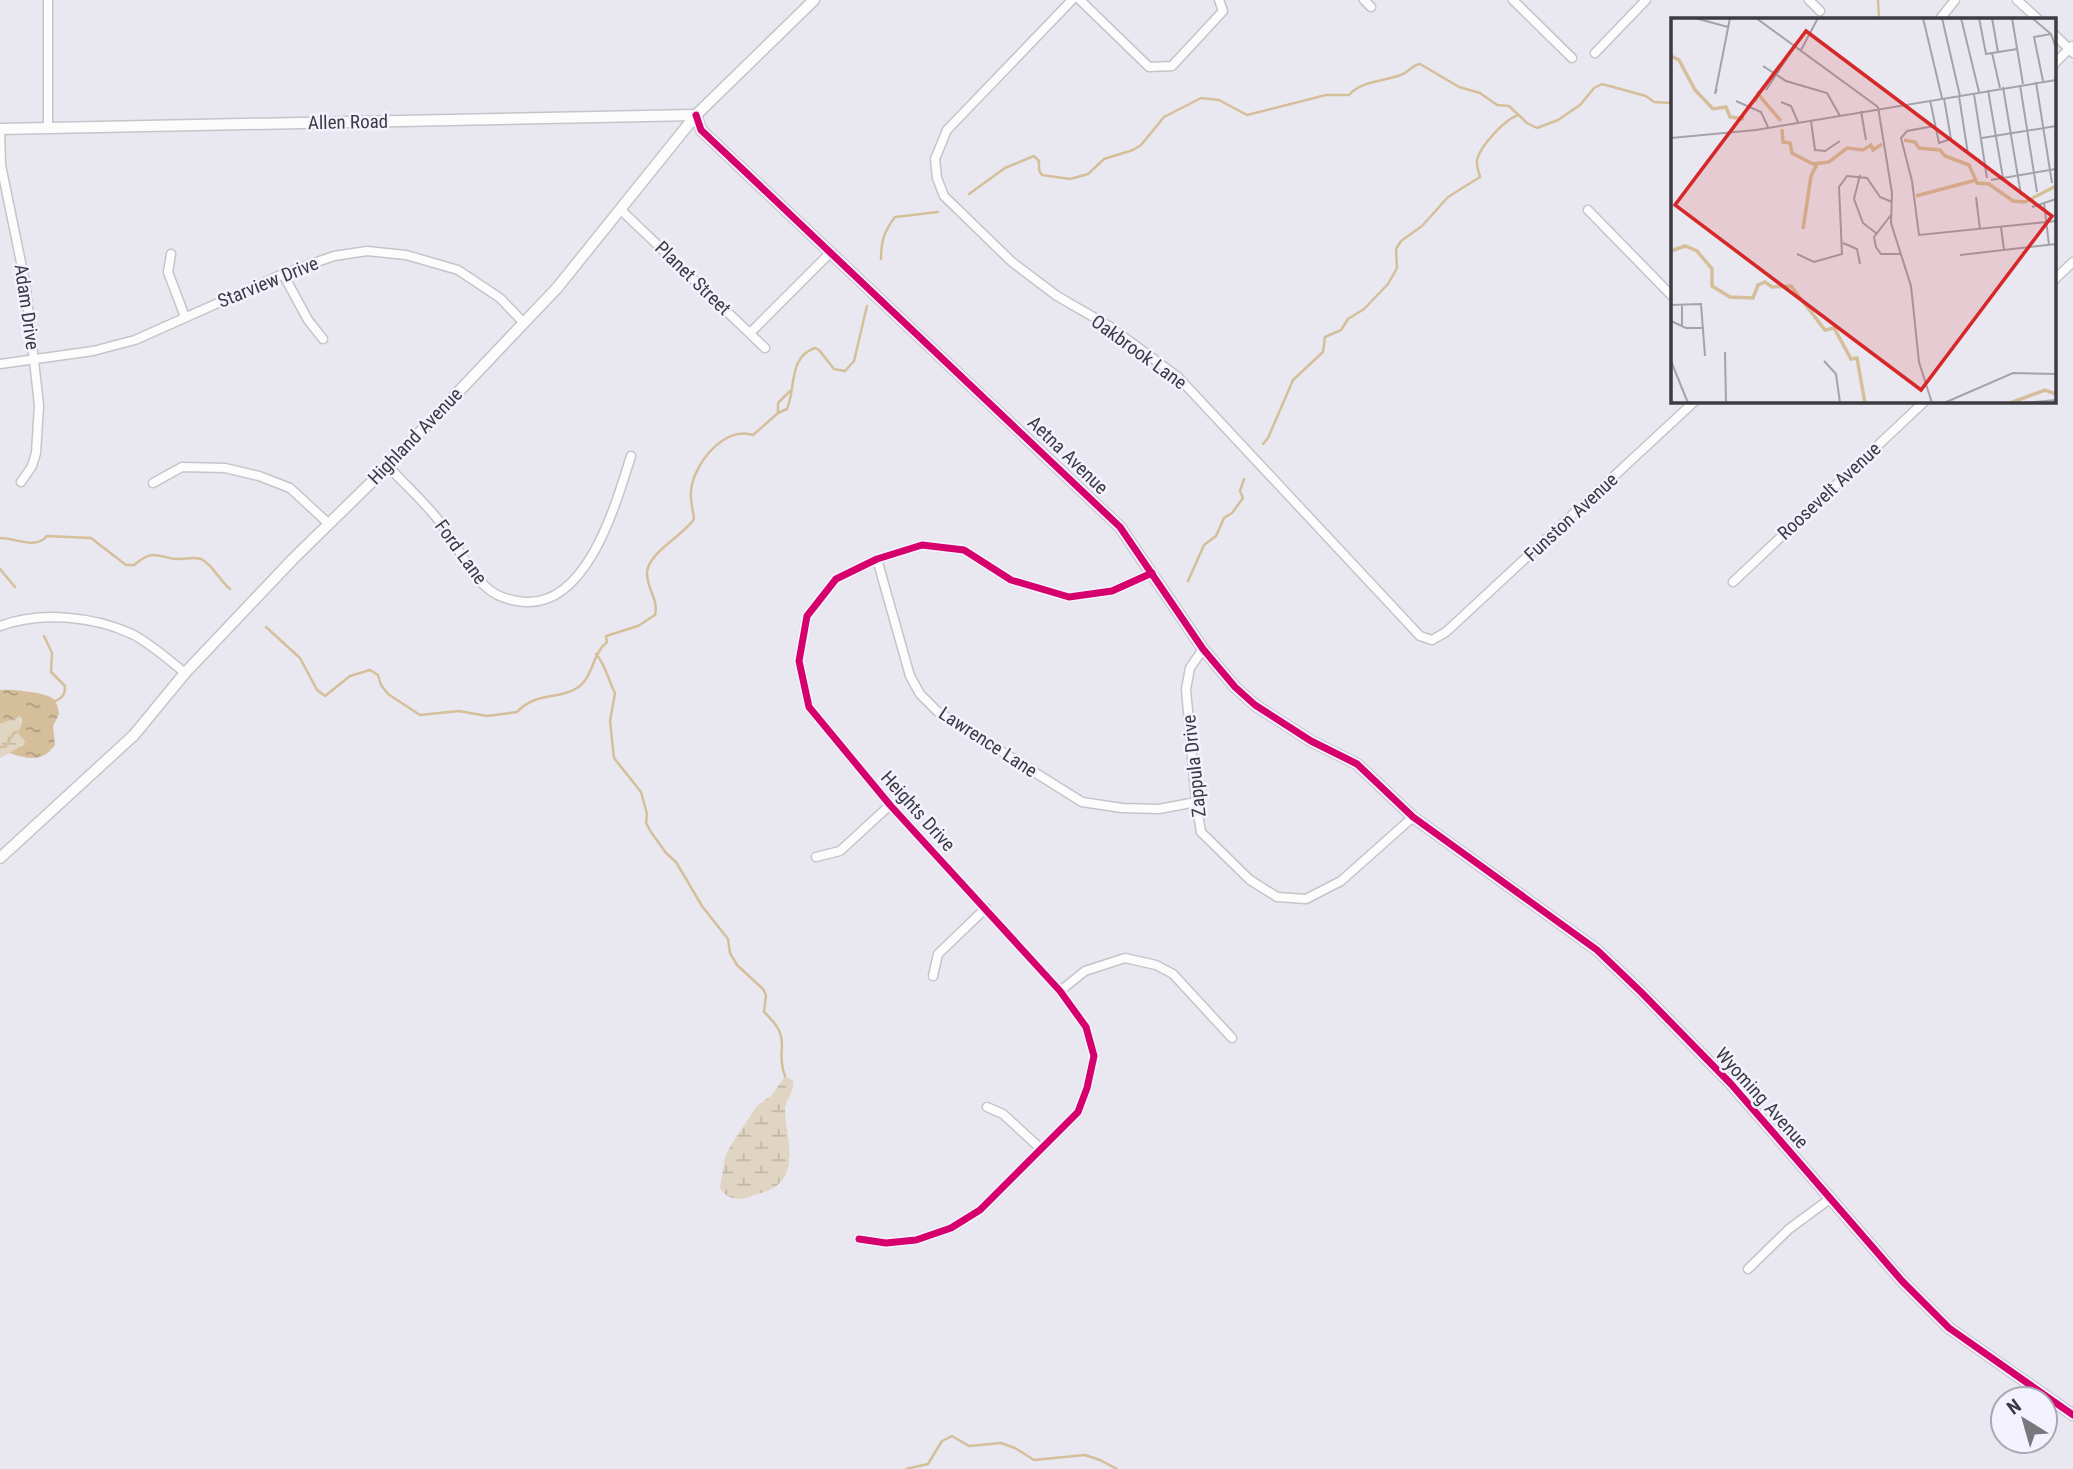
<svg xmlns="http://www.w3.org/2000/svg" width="2073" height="1469" font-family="'Roboto Condensed',sans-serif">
<defs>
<pattern id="wetland-marsh" width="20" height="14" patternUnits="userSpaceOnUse" patternTransform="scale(1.75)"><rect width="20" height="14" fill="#e0d4c3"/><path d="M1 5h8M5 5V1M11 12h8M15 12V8" fill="none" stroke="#c1b7a9"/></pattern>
<pattern id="water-ripples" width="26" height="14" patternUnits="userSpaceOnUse" patternTransform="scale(1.75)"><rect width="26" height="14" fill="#d5bf9b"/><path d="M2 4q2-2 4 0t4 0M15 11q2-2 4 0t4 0" fill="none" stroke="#ae9c80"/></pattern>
</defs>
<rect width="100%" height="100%" fill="#e9e8f0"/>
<g fill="url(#wetland-marsh)">
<polygon points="20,715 21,731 25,741 19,748 0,758 0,724"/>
<path d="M 785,1076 L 793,1081 C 795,1093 784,1100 785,1111 C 786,1136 801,1177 769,1190 C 763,1193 755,1194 749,1197 C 737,1201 727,1199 720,1188 L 725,1157 L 731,1145 L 757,1106 L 772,1095 Z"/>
</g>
<path fill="url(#water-ripples)" d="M 0,690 C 10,689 43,692 52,698 C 57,702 58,708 59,714 L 53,726 L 55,745 C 42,763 28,759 9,753 L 23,745 L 25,741 L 19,734 L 22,720 L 20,716 L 0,724 Z"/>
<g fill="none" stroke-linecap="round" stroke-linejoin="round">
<g stroke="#d5bf9b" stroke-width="2.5">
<polyline points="1878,0 1879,19"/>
<path d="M 969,194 L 1005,168 L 1034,156 L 1039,161 L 1039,170 L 1042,175 L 1070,179 L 1088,174 L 1104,159 L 1133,150 L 1141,145 L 1164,117 L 1201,98 L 1219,100 L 1247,115 L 1326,95 L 1349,95 C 1361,81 1384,81 1401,75 C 1409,72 1412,65 1420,64 L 1459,87 L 1480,93 L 1497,105 L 1509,106 L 1527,123 L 1537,128 L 1558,120 L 1580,105 L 1594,88 L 1602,84 L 1646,96 L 1654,102 L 1672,103"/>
<path d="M 881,259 C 881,242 884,231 895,217 L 938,212"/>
<polyline points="778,413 778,403 790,391"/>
<path d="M 1263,444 L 1268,438 L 1293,380 L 1323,352 L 1325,337 L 1341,330 L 1348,319 L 1364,309 L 1388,284 L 1397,268 L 1396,249 L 1401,241 L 1422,226 L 1448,197 L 1480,177 C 1479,171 1476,167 1477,160 C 1480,146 1506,118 1519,115"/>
<path d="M 0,538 C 16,538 35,550 47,536 L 91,538 L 126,565 L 134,565 C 153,549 156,556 175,559 C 184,560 195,555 203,560 C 214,567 220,581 230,589"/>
<polyline points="0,569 15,587"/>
<polyline points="1188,581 1204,545 1216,536 1224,518 1232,513 1243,498 1240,491 1244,479"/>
<path d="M 266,627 L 300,658 L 317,690 L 325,696 L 350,676 L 370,670 L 378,675 L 381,685 L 388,694 L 420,715 L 459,711 L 487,716 L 517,712 C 537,691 559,700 577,688 C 593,678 592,654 607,642 L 606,636 L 638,626 L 655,615 C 659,599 646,588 647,572 C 649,552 683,536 694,519 C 693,510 690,500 691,491 C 693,465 724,425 753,435 L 778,413 L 787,409 C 796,389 788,357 815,348 L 819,350 L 834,369 L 845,371 L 854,361 L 867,306"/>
<path d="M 44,636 L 52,653 L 51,672 L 65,686 C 65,696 62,698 53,702"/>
<path d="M 596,654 C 606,665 608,680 615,693 L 610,721 L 614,758 L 641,792 L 647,814 L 646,823 L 651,832 L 666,853 L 676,862 L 702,906 L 728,939 L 730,953 L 737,965 L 763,989 L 766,995 L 764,1012 C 795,1041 774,1047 785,1076"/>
<polyline points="0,747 5,747 14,733 22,730"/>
<polyline points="906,1469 928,1464 942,1441 952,1436 969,1446 1001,1443 1015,1448 1034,1460 1085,1455 1100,1460 1117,1469"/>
</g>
<defs>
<g id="minor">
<polyline points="1072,0 947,130 935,159 937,178 944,196 1012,262 1057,296 1109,326 1178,377 1420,636 1432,640 1446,632 1695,401"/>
<polyline points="1080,0 1149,67 1172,66 1223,11 1219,0"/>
<polyline points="1364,0 1371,7"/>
<polyline points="1513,0 1572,58"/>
<polyline points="1809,0 1820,11"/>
<polyline points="2017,0 2038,19"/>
<polyline points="1940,19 1955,0"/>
<polyline points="2054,34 2073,53"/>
<polyline points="1595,53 1646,0"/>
<polyline points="2054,64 2072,46"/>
<polyline points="48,127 48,0"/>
<polyline points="0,129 1,165 25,282 39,405 36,453 32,466 21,482"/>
<polyline points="620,209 765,348"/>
<polyline points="1588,210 1672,296"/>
<polyline points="171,254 168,272 185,317"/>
<polyline points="283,274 308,320 323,339"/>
<polyline points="2054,280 2073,262"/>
<polyline points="750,333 831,252"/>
<polyline points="0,364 93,351 135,340 283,274 334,256 367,251 406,255 458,270 500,298 523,322"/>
<path d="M 388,466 C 406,486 427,504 443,526 C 458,546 467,570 486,587 C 497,597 511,601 525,602 C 588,606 616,503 631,456"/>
<polyline points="153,483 182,467 225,468 259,476 290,488 329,524"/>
<polyline points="877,559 910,676 920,694 937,711 1082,802 1122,808 1159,809 1196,802"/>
<polyline points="1733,582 1925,401"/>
<path d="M 0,626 C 40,611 93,616 132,634 C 151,644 168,659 185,673"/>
<polyline points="1203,649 1190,668 1186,689 1196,802 1201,832 1250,880 1277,897 1306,899 1341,881 1413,817"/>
<polyline points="816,857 840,851 890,805"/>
<polyline points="933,976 938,954 986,908"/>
<polyline points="1060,991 1085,971 1125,958 1156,965 1173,974 1232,1038"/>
<polyline points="987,1107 1003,1114 1040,1148"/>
<polyline points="859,1239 886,1243 916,1240 951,1228 980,1210 1078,1112 1087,1088 1094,1056 1086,1027 1060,991 890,805 809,707 799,661 807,616 836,579 877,559 922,545 964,550 1011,580 1069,597 1112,591 1152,573"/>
<polyline points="1748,1269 1789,1229 1831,1198"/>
</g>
<g id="tertiary">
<polyline points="696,115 701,130 1120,527 1203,649 1235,687 1255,705 1311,741 1357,764 1413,817 1597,950 1641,992 1731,1084 1902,1281 1949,1328 2073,1415"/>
<polyline points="0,129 696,115"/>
<polyline points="0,858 134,735 185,673 293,559 388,466 557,288 696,115 814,0"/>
</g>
</defs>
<use href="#minor" stroke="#c5c4ca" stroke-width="11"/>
<use href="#tertiary" stroke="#c5c4ca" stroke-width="13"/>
<use href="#minor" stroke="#fcfcfd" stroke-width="8"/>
<use href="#tertiary" stroke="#fcfcfd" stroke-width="10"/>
<defs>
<g id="cycleway">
<polyline points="696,115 701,130 1120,527 1203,649 1235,687 1255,705 1311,741 1357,764 1413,817 1597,950 1641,992 1731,1084 1902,1281 1949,1328 2073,1415"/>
<polyline points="859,1239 886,1243 916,1240 951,1228 980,1210 1078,1112 1087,1088 1094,1056 1086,1027 1060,991 890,805 809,707 799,661 807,616 836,579 877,559 922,545 964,550 1011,580 1069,597 1112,591 1152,573"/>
</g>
</defs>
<use href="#cycleway" stroke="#f4f2ff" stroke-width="11"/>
<use href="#cycleway" stroke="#d6006c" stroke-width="7"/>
</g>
<g text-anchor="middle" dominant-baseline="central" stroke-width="5" stroke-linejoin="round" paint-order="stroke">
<g font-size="19" fill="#3c3b41" stroke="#f4f2ff">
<text transform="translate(348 122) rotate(-1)">Allen Road</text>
<text transform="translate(693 278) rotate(44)">Planet Street</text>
<text transform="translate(268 282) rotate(-22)">Starview Drive</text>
<text transform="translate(27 307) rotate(82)">Adam Drive</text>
<text transform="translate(1139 352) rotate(36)">Oakbrook Lane</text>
<text transform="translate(415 436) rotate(-46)">Highland Avenue</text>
<text transform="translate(1068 455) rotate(44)">Aetna Avenue</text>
<text transform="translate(1829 491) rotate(-43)">Roosevelt Avenue</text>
<text transform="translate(1571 517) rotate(-43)">Funston Avenue</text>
<text transform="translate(461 552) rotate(54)">Ford Lane</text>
<text transform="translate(988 742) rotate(33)">Lawrence Lane</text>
<text transform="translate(1194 766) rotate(-96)">Zappula Drive</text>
<text transform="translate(918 811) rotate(48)">Heights Drive</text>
<text transform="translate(1762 1098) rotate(48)">Wyoming Avenue</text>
</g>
</g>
<g transform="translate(1671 18)">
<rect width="385" height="385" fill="#e9e8f0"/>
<path fill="none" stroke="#d5bf9b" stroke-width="3.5" d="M 0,38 L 8,42 L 24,72 L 42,91 L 55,89 L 59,99 L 73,101M 84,84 L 87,76 L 110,103M 111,111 L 112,124 L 119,125 L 121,135 L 142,146 L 158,144 L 176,130 L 192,132 L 200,127 L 202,132 L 211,126M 233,122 L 244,124 L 248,130 L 269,132 L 274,138 L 298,147 L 306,165 L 318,166 L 342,183 L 354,184 L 385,168M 245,178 L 305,162M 132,211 L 140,158 L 147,144M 0,233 L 14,228 L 26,233 L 41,251 L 41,268 L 59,279 L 82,280 L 87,267 L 94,264 L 101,269 L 120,268 L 154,312 L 163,310 L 180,341 L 186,340 L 194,385M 339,385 L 374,372 L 385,376"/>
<path fill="none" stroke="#a4a3aa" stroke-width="2" d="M 24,0 L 57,9M 85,0 L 207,89M 252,0 L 271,80M 271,0 L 289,78M 290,0 L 308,74M 308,0 L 315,36 L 346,31M 321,0 L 327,34M 341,0 L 352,66M 361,0 L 380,16 L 385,30M 130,32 L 147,0M 321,35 L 329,70M 92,48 L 115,63 L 156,75 L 169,98M 372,63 L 363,19 L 380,16M 365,64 L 381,165M 349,67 L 366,174M 332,69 L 350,177M 46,71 L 44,76 L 59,0M 95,72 L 124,28M 317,72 L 332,160M 303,76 L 316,160M 288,78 L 297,136M 259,82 L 268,125 L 280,121 L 273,80M 65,83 L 90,94 L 97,109M 110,84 L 120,88 L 127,104M 207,89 L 221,175 L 220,205 L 240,268 L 248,344 L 261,385M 190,93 L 195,122M 140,103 L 144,132 L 154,133 L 169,123M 263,108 L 236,113 L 230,120 L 241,163 L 248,217 L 385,203M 0,120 L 85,112 L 385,62M 311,120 L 385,108M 189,157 L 183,181 L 192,205 L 205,215M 320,162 L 385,151M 305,179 L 309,211M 373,185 L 378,227M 361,189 L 385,181M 220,197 L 203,219 L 205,229 L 210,236 L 230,236M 330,209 L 333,232M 172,225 L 186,231 L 189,246M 126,236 L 143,244 L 171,236 L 168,169 L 176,158 L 196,160 L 209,179 L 221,184M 289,237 L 385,226M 0,287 L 30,286 L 34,338M 0,303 L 15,310 L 33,310M 11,308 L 11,286M 54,334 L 55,385M 0,343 L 17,385M 153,343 L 165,356 L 169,385M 273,385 L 342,355 L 385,356M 354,385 L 385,382"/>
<path fill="#d62828" fill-opacity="0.15" stroke="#d62828" stroke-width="3.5" d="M 135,13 L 381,198 L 250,372 L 4,187 Z"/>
<rect width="385" height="385" fill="none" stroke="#3c3b41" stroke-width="3.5"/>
</g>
<g transform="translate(2024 1420) rotate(323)"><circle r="33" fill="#f4f2ff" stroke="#aaa9b3" stroke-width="2"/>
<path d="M0-5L12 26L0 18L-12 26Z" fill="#79787e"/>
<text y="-10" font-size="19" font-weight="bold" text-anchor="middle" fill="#3c3b41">N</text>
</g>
</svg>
